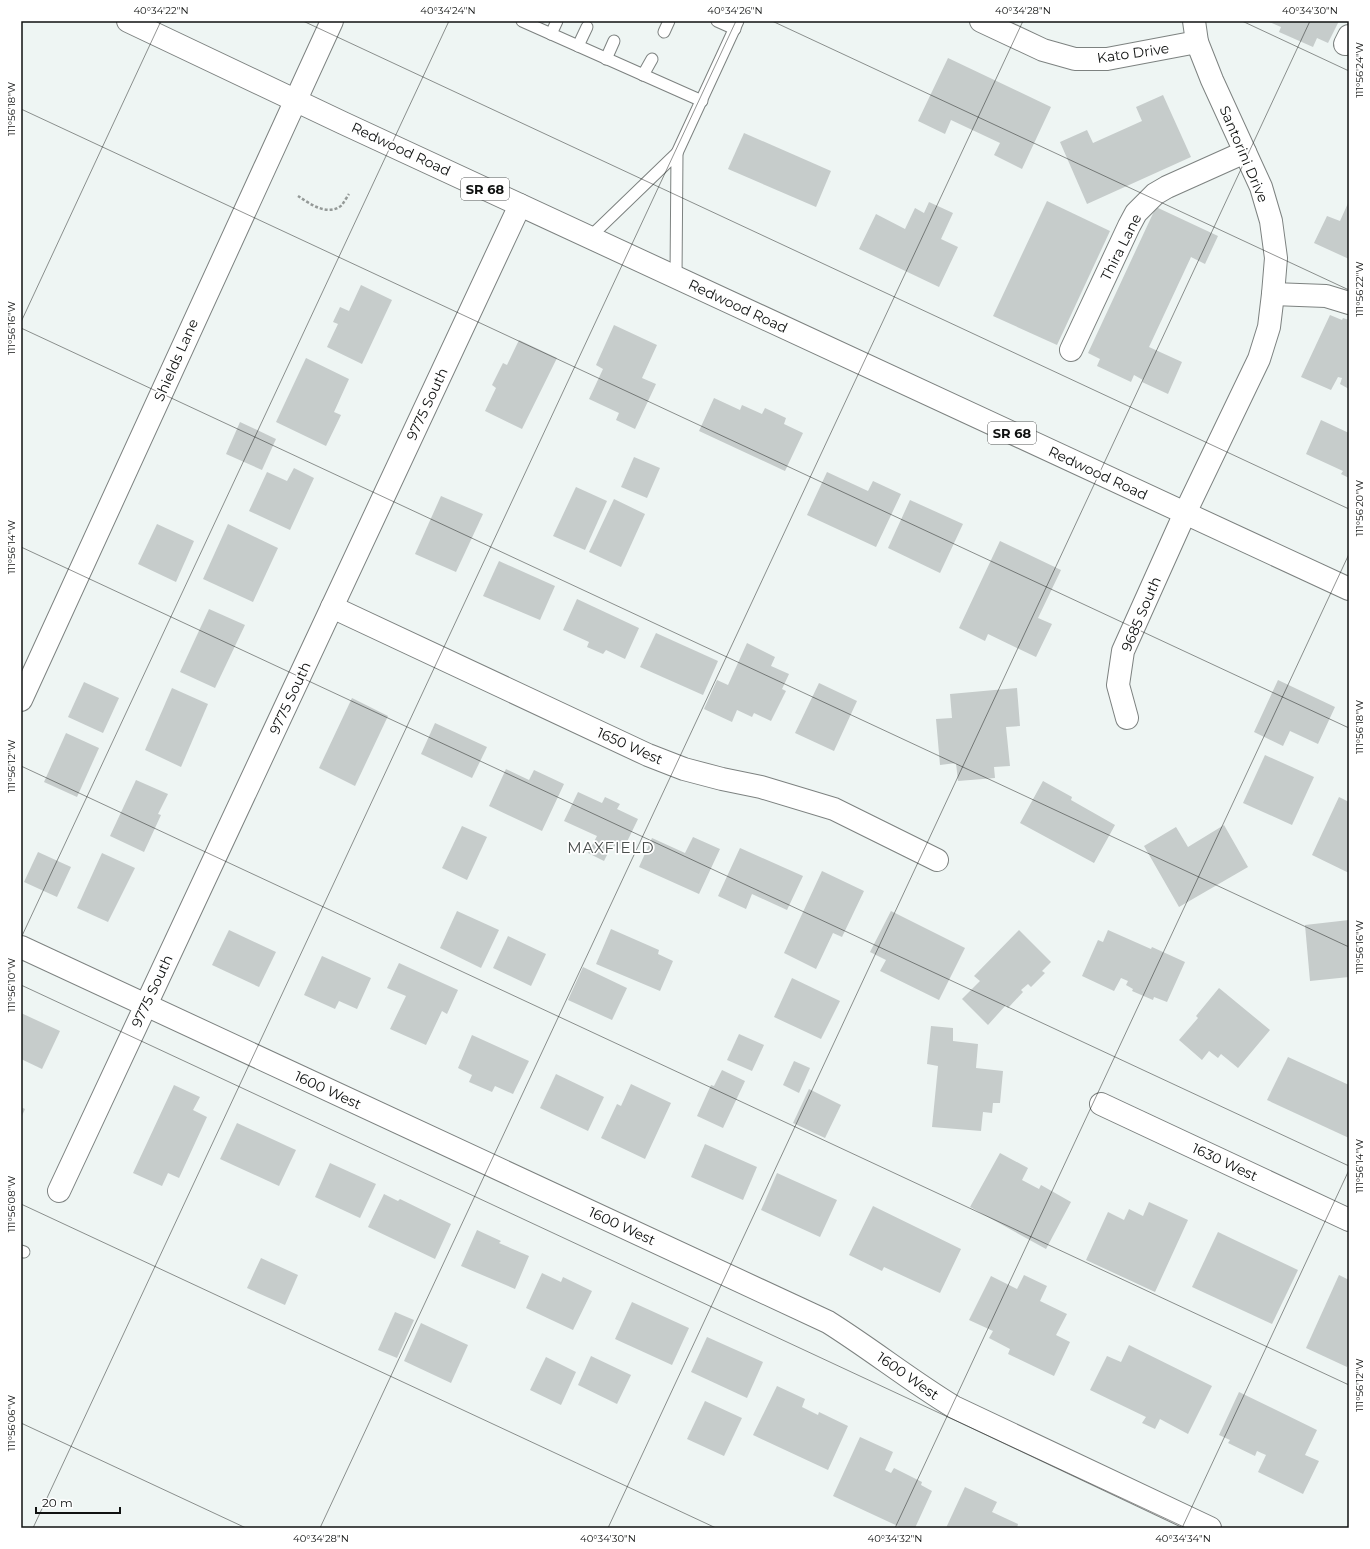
<svg xmlns="http://www.w3.org/2000/svg" width="1370" height="1549" font-family="Montserrat,sans-serif">
<rect width="100%" height="100%" fill="#eef5f3"/>
<g fill="#c6cccb">
<polygon points="1267,21 1339,21 1328,43 1317,38 1313,47 1279,32 1281,27"/>
<polygon points="948,58 1051,107 1022,169 994,155 1000,143 951,120 945,134 918,121"/>
<polygon points="1163,95 1191,157 1087,204 1060,142 1087,130 1093,143 1142,121 1136,107"/>
<polygon points="744,133 831,171 816,207 728,169"/>
<polygon points="1047,201 1110,231 1057,345 993,316"/>
<polygon points="1349,201 1349,259 1314,243 1327,216 1340,221"/>
<polygon points="929,202 953,213 941,239 958,247 939,287 859,249 876,214 905,229 915,208 924,213"/>
<polygon points="1156,207 1218,236 1205,264 1191,257 1149,347 1182,362 1168,394 1142,382 1143,380 1134,375 1131,382 1097,366 1100,359 1088,353"/>
<polygon points="361,285 392,300 362,364 327,347 338,324 333,322 340,307 349,311"/>
<polygon points="1330,315 1342,320 1343,318 1349,320 1349,389 1340,384 1342,378 1338,377 1331,390 1301,377"/>
<polygon points="614,325 657,345 642,378 656,384 635,429 616,420 619,413 589,399 603,369 596,365"/>
<polygon points="519,340 557,358 522,429 485,411 496,388 492,385 503,363 507,365"/>
<polygon points="306,358 349,379 334,412 341,415 326,446 276,422"/>
<polygon points="714,398 740,410 742,405 762,414 765,408 786,418 784,424 803,433 785,471 699,431"/>
<polygon points="1321,420 1349,433 1349,478 1341,474 1343,471 1306,454"/>
<polygon points="240,422 276,439 262,470 226,454"/>
<polygon points="634,457 660,468 647,498 621,487"/>
<polygon points="294,468 314,478 290,530 249,511 267,472 287,481"/>
<polygon points="827,472 868,491 873,481 901,494 876,547 807,515"/>
<polygon points="576,487 607,501 585,550 553,536"/>
<polygon points="441,496 483,514 456,572 415,554"/>
<polygon points="614,499 645,514 621,567 589,552"/>
<polygon points="910,500 963,524 940,573 888,548"/>
<polygon points="157,524 194,541 176,582 138,564"/>
<polygon points="228,524 278,548 253,602 203,579"/>
<polygon points="1000,541 1061,570 1038,618 1052,624 1036,657 988,634 985,641 959,628"/>
<polygon points="499,561 555,586 540,620 483,596"/>
<polygon points="577,599 639,628 625,659 606,650 603,654 587,647 589,642 563,630"/>
<polygon points="209,609 245,625 215,688 180,672"/>
<polygon points="656,633 718,661 703,695 640,667"/>
<polygon points="747,643 775,657 771,666 789,674 782,689 786,691 771,721 754,713 752,717 737,710 732,722 704,709 717,680 728,685"/>
<polygon points="1278,680 1335,707 1318,744 1290,731 1283,746 1254,732"/>
<polygon points="84,682 119,698 103,733 68,717"/>
<polygon points="819,683 857,701 834,751 795,733"/>
<polygon points="172,688 208,704 181,767 145,750"/>
<polygon points="1017,688 1020,726 1006,727 1010,766 994,767 995,778 958,781 956,763 940,765 936,719 952,718 950,694"/>
<polygon points="352,698 388,716 355,786 319,768"/>
<polygon points="435,723 487,747 472,778 421,754"/>
<polygon points="66,733 99,748 77,797 44,782"/>
<polygon points="1265,755 1314,777 1292,825 1243,803"/>
<polygon points="506,769 529,780 534,770 564,784 542,831 489,806"/>
<polygon points="136,780 168,794 158,814 161,815 144,852 110,836"/>
<polygon points="1043,781 1072,797 1071,800 1115,825 1094,863 1020,823"/>
<polygon points="578,792 602,803 605,797 620,804 617,809 638,819 623,850 612,845 604,861 588,853 597,836 564,821"/>
<polygon points="1339,797 1349,802 1349,873 1312,855"/>
<polygon points="1224,825 1248,867 1179,907 1144,846 1176,827 1188,847"/>
<polygon points="462,826 487,837 467,880 442,868"/>
<polygon points="693,837 720,849 699,894 639,867 652,838 685,853"/>
<polygon points="740,848 803,876 787,910 752,894 746,909 718,896"/>
<polygon points="38,852 71,867 57,897 24,882"/>
<polygon points="102,853 135,868 108,922 77,908"/>
<polygon points="822,871 864,891 842,937 833,933 816,969 784,953"/>
<polygon points="457,911 499,930 481,968 440,948"/>
<polygon points="891,911 965,948 939,1000 880,971 886,960 870,952"/>
<polygon points="1349,920 1349,977 1310,981 1305,925"/>
<polygon points="611,929 659,950 658,954 673,961 660,991 596,964"/>
<polygon points="229,930 276,952 259,987 212,965"/>
<polygon points="1019,930 1051,962 1042,971 1045,973 1031,987 1028,984 1021,990 1023,992 1008,1008 1006,1005 988,1025 962,999 980,981 974,976"/>
<polygon points="1108,930 1151,949 1152,947 1185,962 1167,1002 1154,997 1153,1000 1132,991 1133,989 1126,985 1128,981 1121,978 1114,991 1082,976 1098,940 1103,942"/>
<polygon points="508,936 546,954 531,986 493,968"/>
<polygon points="322,956 371,978 357,1009 339,1001 335,1009 304,995"/>
<polygon points="399,963 458,990 447,1014 442,1011 426,1045 390,1029 406,996 387,988"/>
<polygon points="583,967 627,988 612,1020 568,1000"/>
<polygon points="792,978 840,1001 821,1039 774,1017"/>
<polygon points="1219,988 1270,1030 1238,1068 1221,1054 1218,1058 1209,1051 1202,1060 1179,1040 1198,1018 1196,1016"/>
<polygon points="21,1013 60,1031 42,1069 21,1059"/>
<polygon points="931,1026 953,1028 953,1041 978,1044 976,1068 1003,1071 1000,1103 993,1103 992,1113 983,1112 981,1131 932,1127 938,1066 927,1064"/>
<polygon points="739,1034 764,1045 752,1071 727,1060"/>
<polygon points="472,1035 529,1061 513,1094 495,1086 492,1092 469,1082 472,1075 458,1068"/>
<polygon points="1288,1057 1349,1085 1349,1138 1267,1100"/>
<polygon points="794,1061 810,1068 799,1093 783,1085"/>
<polygon points="722,1070 745,1081 723,1128 697,1116 711,1085 714,1086"/>
<polygon points="556,1074 604,1097 588,1131 540,1108"/>
<polygon points="631,1084 671,1103 645,1159 601,1138 617,1104 621,1106"/>
<polygon points="174,1085 200,1097 193,1110 207,1117 179,1178 168,1173 162,1186 133,1173"/>
<polygon points="809,1089 841,1105 825,1138 793,1123"/>
<polygon points="21,1107 25,1109 21,1118"/>
<polygon points="237,1123 296,1150 279,1186 220,1159"/>
<polygon points="705,1144 757,1167 743,1200 691,1177"/>
<polygon points="1000,1153 1028,1168 1022,1180 1039,1189 1041,1185 1071,1202 1046,1249 970,1207"/>
<polygon points="330,1163 376,1184 360,1218 315,1197"/>
<polygon points="777,1173 837,1200 820,1237 761,1210"/>
<polygon points="384,1194 398,1201 400,1199 451,1224 435,1259 368,1227"/>
<polygon points="1149,1202 1188,1220 1155,1292 1086,1260 1108,1212 1124,1220 1129,1209 1143,1216"/>
<polygon points="873,1206 961,1249 940,1293 884,1267 882,1271 849,1255"/>
<polygon points="477,1230 501,1241 499,1243 529,1256 515,1289 461,1266"/>
<polygon points="1218,1232 1298,1270 1272,1324 1192,1287"/>
<polygon points="261,1258 298,1275 285,1305 247,1288"/>
<polygon points="542,1273 561,1282 563,1277 592,1291 573,1330 526,1308"/>
<polygon points="1024,1275 1047,1286 1040,1301 1067,1314 1056,1335 1070,1342 1054,1376 1008,1354 1010,1349 989,1338 993,1331 969,1320 991,1276 1017,1289"/>
<polygon points="1339,1275 1349,1280 1349,1362 1347,1367 1306,1348"/>
<polygon points="632,1302 689,1328 672,1365 615,1339"/>
<polygon points="395,1312 414,1320 397,1358 378,1350"/>
<polygon points="421,1323 468,1345 451,1383 404,1361"/>
<polygon points="707,1337 763,1362 747,1398 691,1372"/>
<polygon points="1129,1345 1212,1386 1188,1434 1160,1419 1155,1429 1142,1423 1146,1417 1090,1390 1107,1356 1121,1362"/>
<polygon points="591,1356 631,1375 617,1404 578,1385"/>
<polygon points="546,1357 576,1372 561,1405 530,1390"/>
<polygon points="777,1386 805,1399 802,1407 818,1415 819,1412 848,1426 828,1470 753,1435"/>
<polygon points="1239,1392 1317,1430 1305,1455 1319,1461 1303,1494 1258,1472 1266,1455 1257,1451 1255,1456 1228,1443 1230,1440 1219,1435"/>
<polygon points="705,1401 742,1418 724,1456 687,1439"/>
<polygon points="860,1437 893,1452 885,1470 891,1473 894,1468 922,1482 921,1485 932,1491 915,1528 902,1528 833,1496"/>
<polygon points="965,1487 997,1502 992,1512 1018,1524 1017,1528 946,1528"/>
</g>
<g fill="none" stroke-linecap="round" stroke-linejoin="round">
<defs>
<g id="lane">
<polyline points="522,21 702,101"/>
<polyline points="717,21 735,29"/>
<polyline points="664,32 669,21"/>
<polyline points="551,34 557,21"/>
<polyline points="578,46 587,27"/>
<polyline points="606,59 614,41"/>
<polyline points="643,75 652,59"/>
<polyline points="677,153 738,21"/>
<polyline points="590,237 677,153 676,277"/>
<polyline points="21,1251 24,1252"/>
</g>
<g id="street">
<polyline points="981,21 1043,50 1075,59 1107,59 1197,42"/>
<polyline points="1345,44 1349,36"/>
<polyline points="1273,294 1326,296 1349,303"/>
<polyline points="1071,350 1129,226 1136,213 1155,194 1167,187 1245,152"/>
<polyline points="332,607 648,755 684,769 722,779 761,787 834,809 937,860"/>
<polyline points="1127,718 1118,685 1123,651 1185,513 1259,359 1269,327 1273,294 1276,258 1271,221 1261,187 1212,80 1197,42 1194,21"/>
<path d="M 21,947 L 828,1322 C 871,1349 911,1381 954,1407 L 1210,1528"/>
<polyline points="1101,1104 1349,1220"/>
<polyline points="59,1191 520,205"/>
</g>
<polyline id="secondary" points="21,700 332,21"/>
<polyline id="primary" points="128,21 343,123 1349,589"/>
</defs>
<use href="#lane" stroke="#7d8280" stroke-width="13"/>
<use href="#street" stroke="#7d8280" stroke-width="24"/>
<use href="#secondary" stroke="#7d8280" stroke-width="24"/>
<use href="#primary" stroke="#7d8280" stroke-width="24"/>
<path stroke="#949997" stroke-width="2.5" stroke-dasharray="3 2" stroke-linecap="butt" d="M 298,196 C 310,204 328,217 342,205 C 344,202 347,197 349,194"/>
<use href="#lane" stroke="#fff" stroke-width="11"/>
<use href="#street" stroke="#fff" stroke-width="22"/>
<use href="#secondary" stroke="#fff" stroke-width="22"/>
<use href="#primary" stroke="#fff" stroke-width="22"/>
</g>
<path fill="none" stroke="#0f1110" stroke-width="1" stroke-opacity="0.45" d="M 303,21 L 1349,509M 772,21 L 1349,290M 1242,21 L 1349,71M 21,109 L 1349,728M 21,322 L 161,21M 21,328 L 1349,947M 21,547 L 1349,1166M 21,766 L 1349,1385M 21,938 L 449,21M 21,985 L 1186,1528M 21,1204 L 716,1528M 21,1423 L 246,1528M 33,1528 L 736,21M 320,1528 L 1023,21M 608,1528 L 1310,21M 895,1528 L 1349,554M 1182,1528 L 1349,1170"/>
<g text-anchor="middle" dominant-baseline="central" stroke-width="3.5" stroke-linejoin="round" paint-order="stroke">
<g fill="#fff" stroke="#575858" stroke-width="1">
<rect x="461" y="178" width="48" height="22" rx="3"/>
<rect x="988" y="422" width="48" height="22" rx="3"/>
</g>
<g font-size="13" font-weight="bold" fill="#0f1110">
<text x="485" y="189">SR 68</text>
<text x="1012" y="433">SR 68</text>
</g>
<g font-size="14" fill="#0f1110" stroke="#fff">
<text transform="translate(1133 53) rotate(-8)">Kato Drive</text>
<text transform="translate(401 149) rotate(25)">Redwood Road</text>
<text transform="translate(1244 154) rotate(67)">Santorini Drive</text>
<text transform="translate(1121 247) rotate(-63)">Thira Lane</text>
<text transform="translate(738 306) rotate(25)">Redwood Road</text>
<text transform="translate(176 360) rotate(-66)">Shields Lane</text>
<text transform="translate(427 404) rotate(-65)">9775 South</text>
<text transform="translate(1098 473) rotate(25)">Redwood Road</text>
<text transform="translate(1141 614) rotate(-67)">9685 South</text>
<text transform="translate(290 698) rotate(-65)">9775 South</text>
<text transform="translate(630 746) rotate(24)">1650 West</text>
<text transform="translate(152 991) rotate(-65)">9775 South</text>
<text transform="translate(328 1090) rotate(25)">1600 West</text>
<text transform="translate(1225 1162) rotate(25)">1630 West</text>
<text transform="translate(622 1226) rotate(25)">1600 West</text>
<text transform="translate(908 1376) rotate(35)">1600 West</text>
</g>
<g font-size="15" letter-spacing="1" fill="#494e4c" stroke="#fff">
<text x="611" y="847">MAXFIELD</text>
</g>
</g>
<rect width="1370" height="1549" fill="none" stroke="#ffffff" stroke-width="44"/>
<path d="M36 1507v6h84v-6" fill="none" stroke="#0f1110" stroke-width="2"/>
<text x="42" y="1507" font-size="12" fill="#0f1110" stroke="#ffffff" stroke-width="3" paint-order="stroke">20 m</text>
<rect x="22" y="22" width="1326" height="1505" fill="none" stroke="#0f1110" stroke-width="1.5"/>
<g font-size="10" text-anchor="middle" fill="#0f1110">
<text x="161" y="14">40°34'22"N</text>
<text x="448" y="14">40°34'24"N</text>
<text x="735" y="14">40°34'26"N</text>
<text x="1023" y="14">40°34'28"N</text>
<text x="1310" y="14">40°34'30"N</text>
<text transform="translate(1359 70) rotate(-90)" y="4">111°56'24"W</text>
<text transform="translate(11 109) rotate(-90)" y="4">111°56'18"W</text>
<text transform="translate(1359 289) rotate(-90)" y="4">111°56'22"W</text>
<text transform="translate(11 328) rotate(-90)" y="4">111°56'16"W</text>
<text transform="translate(1359 508) rotate(-90)" y="4">111°56'20"W</text>
<text transform="translate(11 547) rotate(-90)" y="4">111°56'14"W</text>
<text transform="translate(1359 727) rotate(-90)" y="4">111°56'18"W</text>
<text transform="translate(11 766) rotate(-90)" y="4">111°56'12"W</text>
<text transform="translate(1359 947) rotate(-90)" y="4">111°56'16"W</text>
<text transform="translate(11 985) rotate(-90)" y="4">111°56'10"W</text>
<text transform="translate(1359 1166) rotate(-90)" y="4">111°56'14"W</text>
<text transform="translate(11 1204) rotate(-90)" y="4">111°56'08"W</text>
<text transform="translate(1359 1385) rotate(-90)" y="4">111°56'12"W</text>
<text transform="translate(11 1423) rotate(-90)" y="4">111°56'06"W</text>
<text x="321" y="1542">40°34'28"N</text>
<text x="608" y="1542">40°34'30"N</text>
<text x="895" y="1542">40°34'32"N</text>
<text x="1183" y="1542">40°34'34"N</text>
</g>
</svg>
